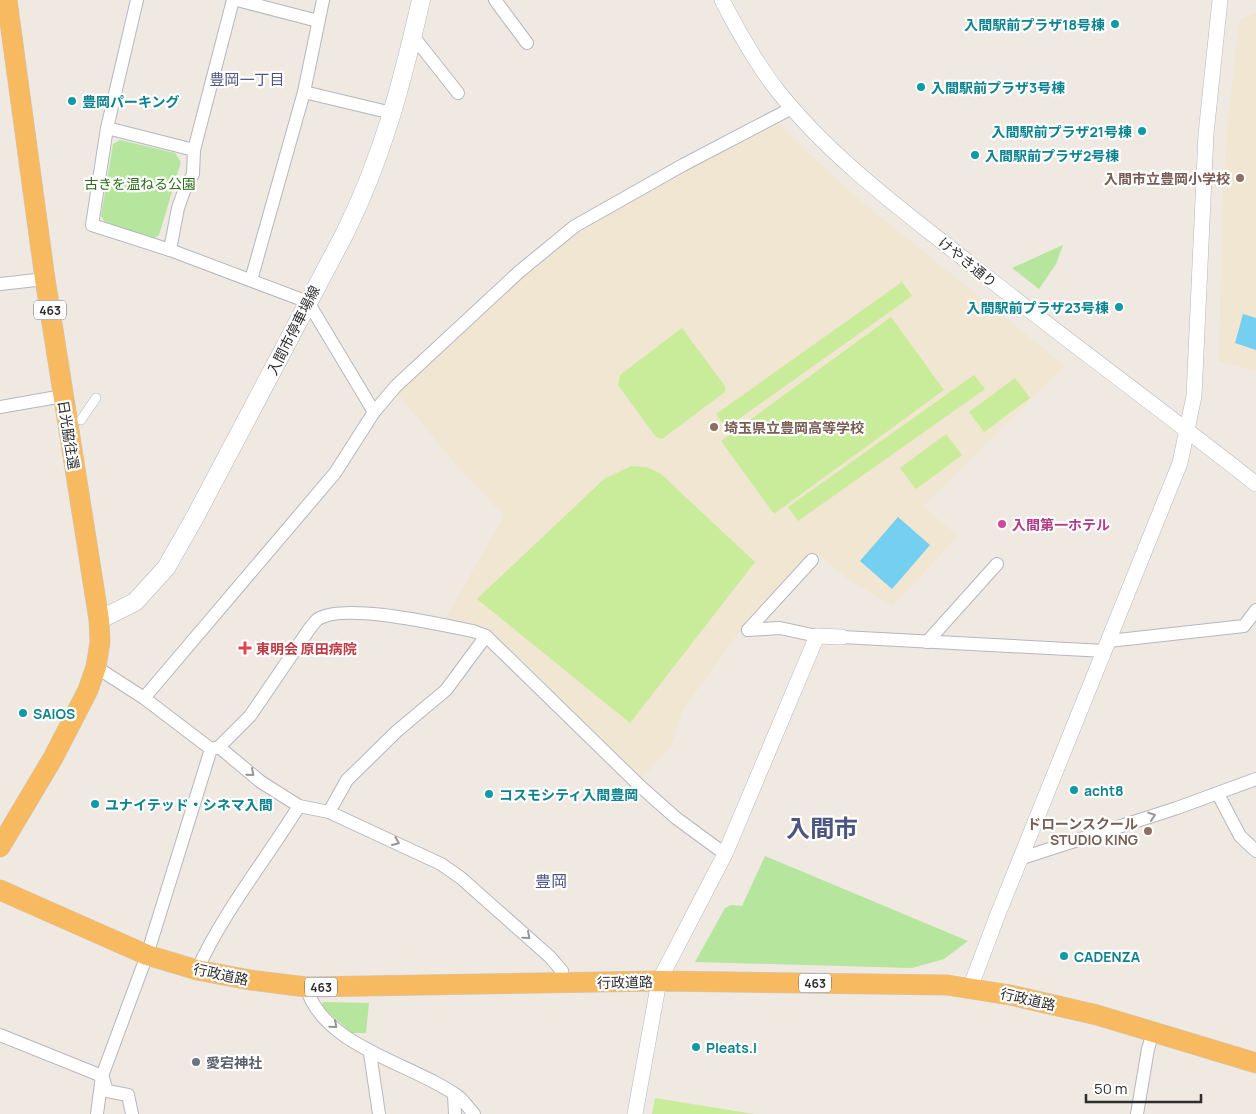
<svg xmlns="http://www.w3.org/2000/svg" width="1256" height="1114" font-family="Manrope,'Noto Sans JP',sans-serif">
<rect width="100%" height="100%" fill="#efe9e1"/>
<g fill="#f0e6d1">
<polygon points="1256,12 1256,371 1219,361 1222,217 1226,140 1239,21"/>
<polygon points="778,123 812,157 861,201 1065,366 923,506 958,536 892,606 846,578 815,552 745,628 741,629 682,711 671,746 642,778 489,629 444,621 504,516 451,459 398,394 450,341 543,260 593,224 696,165"/>
</g>
<g fill="#b6e59e">
<polygon points="120,140 175,153 181,162 159,235 153,239 105,222 101,216 113,144"/>
<polygon points="1063,245 1056,264 1039,289 1012,268"/>
<polygon points="765,856 968,941 944,959 912,968 695,962 725,908 731,905 742,906"/>
<polygon points="323,1002 369,1003 366,1033 352,1033 322,1007"/>
</g>
<g fill="#c9ec9a">
<polygon points="902,282 912,296 726,428 716,414"/>
<polygon points="891,317 944,390 774,514 721,441"/>
<polygon points="682,328 725,386 725,392 662,439 656,437 618,385 620,375"/>
<polygon points="974,375 985,389 798,521 788,507"/>
<polygon points="1015,378 1030,398 984,432 969,412"/>
<polygon points="946,434 962,455 916,489 900,468"/>
<polygon points="631,466 647,467 661,474 755,562 630,723 477,599 604,479"/>
<polygon points="655,1098 754,1114 652,1114"/>
</g>
<g fill="#75cff0">
<polygon points="1243,314 1256,318 1256,350 1235,343"/>
<polygon points="898,517 930,545 892,589 860,561"/>
</g>
<g fill="none" stroke-linecap="round" stroke-linejoin="round">
<defs>
<polyline id="pedestrian" points="81,420 96,398"/>
<g id="minor">
<polyline points="137,0 107,128 92,225 170,250 308,302 374,412"/>
<polyline points="237,0 318,21"/>
<polyline points="495,0 527,43"/>
<polyline points="413,36 458,93"/>
<polyline points="304,92 392,113"/>
<polyline points="107,128 194,150"/>
<polyline points="170,250 178,208 184,191 193,174 194,150 233,0"/>
<polyline points="251,280 304,92 323,0"/>
<polyline points="0,284 45,279"/>
<polyline points="0,407 63,396"/>
<polyline points="748,630 812,560"/>
<polyline points="748,630 780,628 817,636"/>
<polyline points="842,637 1105,651"/>
<polyline points="1109,641 1244,626 1256,610"/>
<polyline points="927,642 997,564"/>
<polyline points="96,667 144,698 211,749"/>
<polyline points="144,698 335,473 374,412 396,386 520,271 575,226 683,165 792,108"/>
<path d="M 219,747 L 250,716 L 310,628 C 313,625 315,621 318,619 C 345,602 441,625 473,631 L 486,636 L 641,787 L 676,818 L 725,854"/>
<polyline points="211,749 219,747 261,782 299,806 329,812 441,864 461,878 550,957 562,971 564,983"/>
<polyline points="1218,794 1240,836 1256,851"/>
<polyline points="329,812 347,780 397,731 446,690 486,636"/>
<polyline points="1022,858 1177,808 1256,779"/>
<path d="M 197,970 C 224,911 265,861 299,806"/>
<path d="M 306,987 C 324,1048 413,1063 459,1097 C 464,1101 469,1109 474,1114"/>
<polyline points="0,1035 102,1076"/>
<polyline points="370,1053 379,1114"/>
<polyline points="103,1078 107,1091 128,1095 132,1114"/>
<polyline points="454,1094 455,1114"/>
<polyline points="97,1114 102,1076 147,955 211,749"/>
<polyline points="1137,1114 1148,1049 1153,1032"/>
</g>
<g id="tertiary">
<path d="M 722,0 C 738,31 756,63 777,90 C 831,158 901,209 968,262 C 1063,338 1161,409 1256,484"/>
<polyline points="970,988 998,914 1180,463 1194,396 1206,134 1220,0"/>
<polyline points="635,1114 659,981 725,854 817,636 842,637"/>
</g>
<path id="secondary" d="M 99,620 L 135,602 L 166,568 L 195,517 L 345,233 C 383,156 402,83 421,0"/>
<g id="trunk">
<polyline points="0,847 53,758 88,690 96,667 100,642 99,620 45,279 7,0"/>
<polyline points="0,890 147,955 197,970 250,980 306,987 659,981 947,985 1010,995 1097,1015 1256,1063"/>
</g>
</defs>
<use href="#pedestrian" stroke="#b4b7c1" stroke-width="10"/>
<use href="#minor" stroke="#b4b7c1" stroke-width="14"/>
<use href="#tertiary" stroke="#b4b7c1" stroke-width="16"/>
<use href="#secondary" stroke="#b4b7c1" stroke-width="19"/>
<use href="#trunk" stroke="#c9c9c9" stroke-width="21"/>
<use href="#pedestrian" stroke="#fff" stroke-width="9"/>
<use href="#minor" stroke="#fff" stroke-width="12"/>
<use href="#tertiary" stroke="#fff" stroke-width="15"/>
<use href="#secondary" stroke="#fff" stroke-width="18"/>
<use href="#trunk" stroke="#f8ba60" stroke-width="20"/>
</g>
<defs><path id="oneway-chevron" d="M-2-3.5L2.5 0L-2 3.5" fill="none" stroke-width="1.6" stroke-linecap="round" stroke-linejoin="round" transform="scale(1.25)"/></defs>
<g stroke="#969696">
<use href="#oneway-chevron" transform="translate(251 773) rotate(41)"/>
<use href="#oneway-chevron" transform="translate(1152 816) rotate(-18)"/>
<use href="#oneway-chevron" transform="translate(396 842) rotate(24)"/>
<use href="#oneway-chevron" transform="translate(527 936) rotate(41)"/>
<use href="#oneway-chevron" transform="translate(334 1025) rotate(41)"/>
</g>
<g fill="#0f9aa8" stroke="#fff" stroke-width="2">
<circle cx="1115" cy="24" r="5"/>
<circle cx="921" cy="87" r="5"/>
<circle cx="72" cy="101" r="5"/>
<circle cx="1142" cy="131" r="5"/>
<circle cx="975" cy="155" r="5"/>
<circle cx="1119" cy="307" r="5"/>
<circle cx="23" cy="713" r="5"/>
<circle cx="1074" cy="790" r="5"/>
<circle cx="489" cy="794" r="5"/>
<circle cx="95" cy="804" r="5"/>
<circle cx="1064" cy="956" r="5"/>
<circle cx="696" cy="1047" r="5"/>
</g>
<g fill="#8d6e63" stroke="#fff" stroke-width="2">
<circle cx="1240" cy="178" r="5"/>
<circle cx="714" cy="427" r="5"/>
<circle cx="1148" cy="831" r="5"/>
</g>
<circle fill="#d1479c" stroke="#fff" stroke-width="2" cx="1002" cy="524" r="5"/>
<path fill="#e0444e" stroke="#fff" stroke-width="2" d="M242.5 640.5h5v5h5v5h-5v5h-5v-5h-5v-5h5z"/>
<circle fill="#6b7280" stroke="#fff" stroke-width="2" cx="196" cy="1062" r="5"/>
<g text-anchor="middle" dominant-baseline="central" stroke-width="4.5" stroke-linejoin="round" paint-order="stroke">
<g fill="#fff" stroke="#6d6d6d" stroke-width="1">
<rect x="34" y="300.5" width="32" height="19" rx="4"/>
<rect x="799" y="973.5" width="32" height="19" rx="4"/>
<rect x="305" y="977.5" width="32" height="19" rx="4"/>
</g>
<g font-size="12" font-weight="bold" fill="#2e2e2e">
<text x="50" y="310">463</text>
<text x="815" y="983">463</text>
<text x="321" y="987">463</text>
</g>
<g font-size="14" font-weight="bold" fill="#0d838f" stroke="#fff" text-anchor="start">
<text x="1105" y="24" text-anchor="end">入間駅前プラザ18号棟</text>
<text x="931" y="87">入間駅前プラザ3号棟</text>
<text x="82" y="101">豊岡パーキング</text>
<text x="1132" y="131" text-anchor="end">入間駅前プラザ21号棟</text>
<text x="985" y="155">入間駅前プラザ2号棟</text>
<text x="1109" y="307" text-anchor="end">入間駅前プラザ23号棟</text>
<text x="33" y="713">SAIOS</text>
<text x="1084" y="790">acht8</text>
<text x="499" y="794">コスモシティ入間豊岡</text>
<text x="105" y="804">ユナイテッド・シネマ入間</text>
<text x="1074" y="956">CADENZA</text>
<text x="706" y="1047">Pleats.I</text>
</g>
<g font-size="14" font-weight="bold" fill="#785e54" stroke="#fff" text-anchor="end">
<text x="1230" y="178">入間市立豊岡小学校</text>
<text x="724" y="427" text-anchor="start">埼玉県立豊岡高等学校</text>
<text x="1138" y="823">ドローンスクール<tspan x="1138" dy="16">STUDIO KING</tspan></text>
</g>
<g font-size="14" fill="#2c6e1b" stroke="#fff">
<text x="140" y="183">古きを温ねる公園</text>
</g>
<g font-size="14" fill="#2e2e2e" stroke="#fff">
<text transform="translate(968 262) rotate(39)">けやき通り</text>
<text transform="translate(293 330) rotate(-63)">入間市停車場線</text>
<text transform="translate(69 435) rotate(81)">日光脇往還</text>
<text transform="translate(221 974) rotate(12)">行政道路</text>
<text transform="translate(625 982) rotate(-1)">行政道路</text>
<text transform="translate(1028 999) rotate(13)">行政道路</text>
</g>
<g font-size="14" font-weight="bold" fill="#b23c85" stroke="#fff" text-anchor="start">
<text x="1012" y="524">入間第一ホテル</text>
</g>
<g font-size="14" font-weight="bold" fill="#be3a42" stroke="#fff" text-anchor="start">
<text x="256" y="648">東明会 原田病院</text>
</g>
<g font-size="14" font-weight="bold" fill="#5b616d" stroke="#fff" text-anchor="start">
<text x="206" y="1062">愛宕神社</text>
</g>
<g font-size="15" fill="#4d5680" stroke="#fff">
<text x="247" y="79">豊岡一丁目</text>
</g>
<g font-size="16" fill="#4d5680" stroke="#fff">
<text x="551" y="881">豊岡</text>
</g>
<g font-size="24" font-weight="bold" fill="#4d5680" stroke="#fff">
<text x="822" y="827">入間市</text>
</g>
</g>
<path d="M1086 1094v8h115v-8" fill="none" stroke="#2e2e2e" stroke-width="2.5"/>
<text x="1094" y="1094" font-size="15" fill="#2e2e2e" stroke="#ffffff" stroke-width="4" paint-order="stroke">50 m</text>
</svg>
